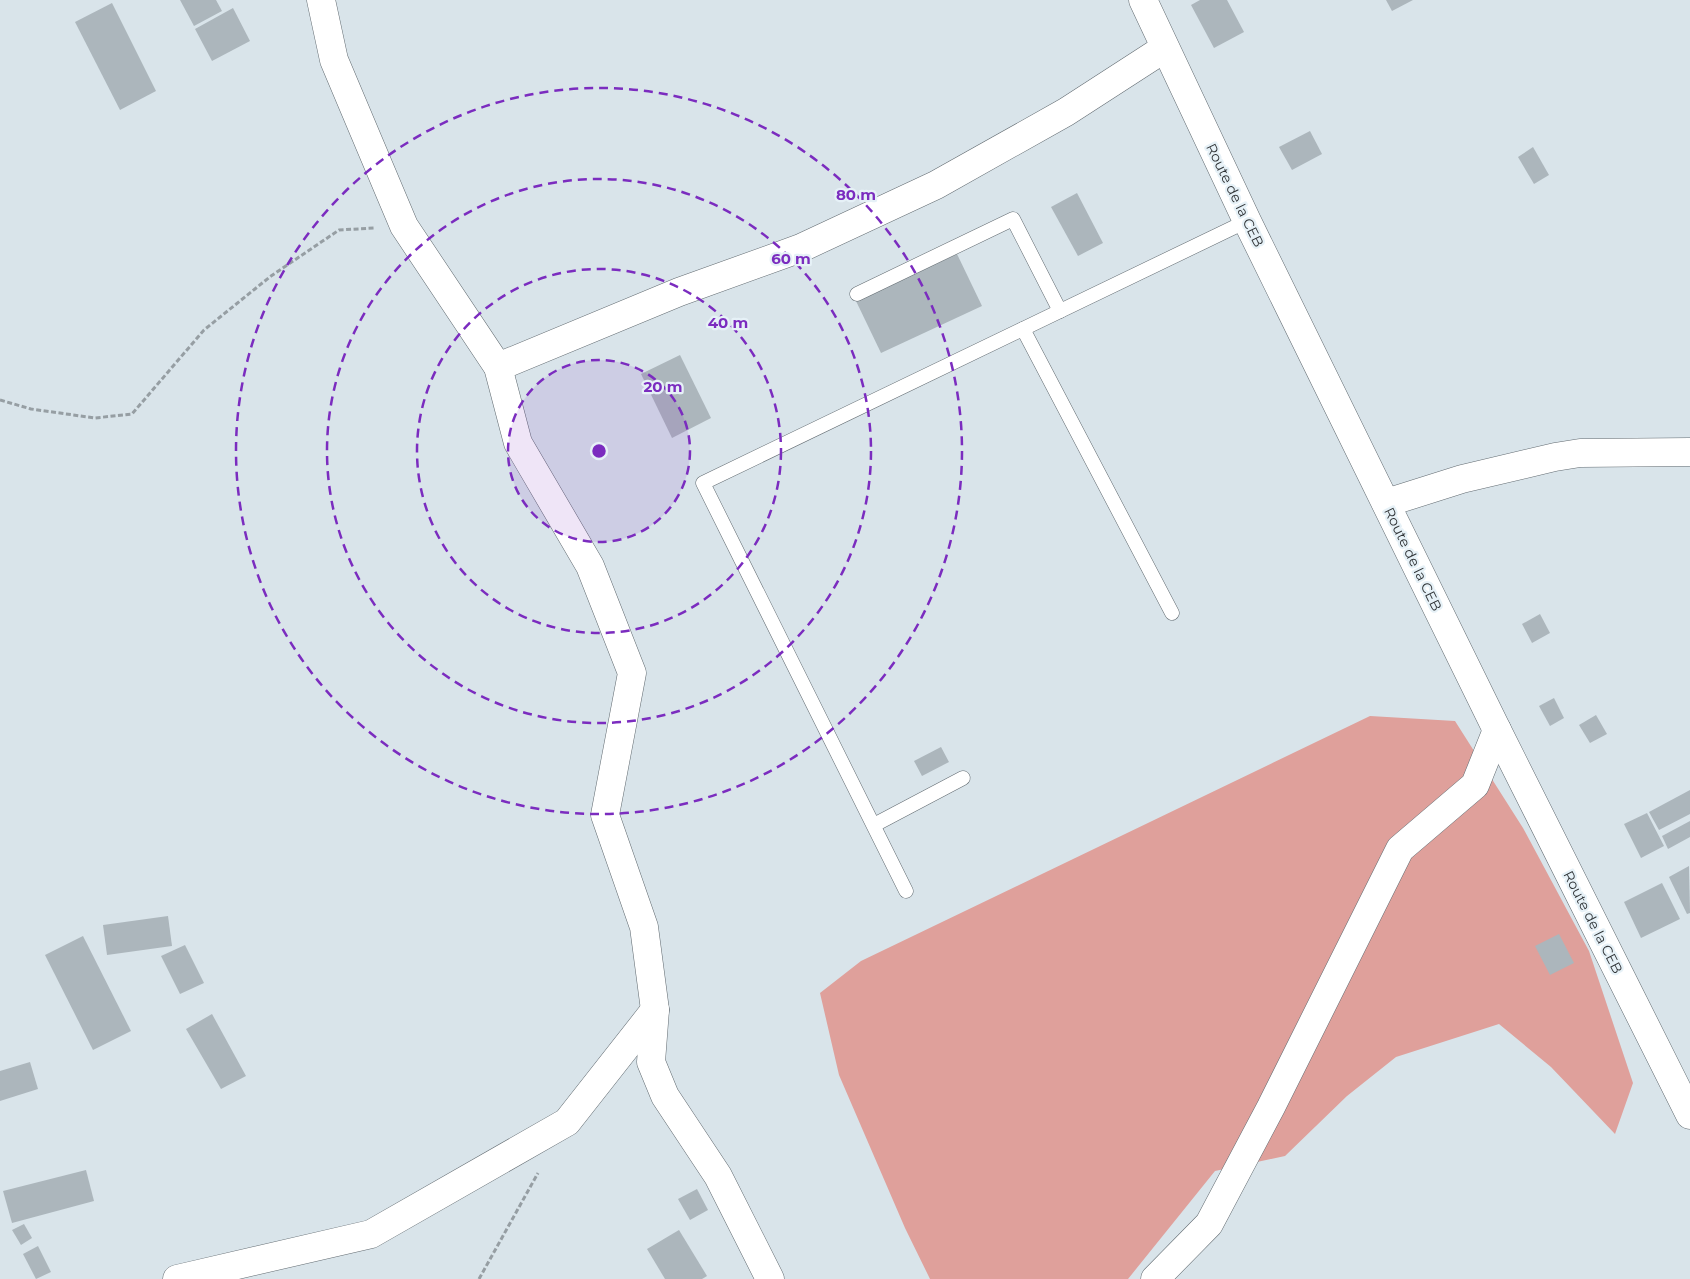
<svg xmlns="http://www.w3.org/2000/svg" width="1690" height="1279" font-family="Montserrat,sans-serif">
<rect width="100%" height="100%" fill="#d9e4ea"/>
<polygon fill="#dfa09b" points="1370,716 1455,721 1523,828 1589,951 1633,1083 1615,1134 1551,1067 1499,1024 1396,1057 1347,1096 1285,1156 1215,1171 1128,1279 930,1279 905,1228 839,1075 820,993 861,961"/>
<g fill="#acb6bc">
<polygon points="180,0 216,0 222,11 194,26"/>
<polygon points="1200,0 1227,0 1244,32 1214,48 1191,5"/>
<polygon points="1386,0 1413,0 1392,11"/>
<polygon points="112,3 156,91 120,110 75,22"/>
<polygon points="233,8 250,41 212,61 195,29"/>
<polygon points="1310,131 1322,154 1292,170 1279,147"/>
<polygon points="1533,147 1549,175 1534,184 1518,157"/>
<polygon points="1077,193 1103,243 1078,256 1051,207"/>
<polygon points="957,254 982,306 881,353 856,301"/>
<polygon points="680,355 711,418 672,438 641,374"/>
<polygon points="1540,614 1550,633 1532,643 1522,624"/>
<polygon points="1554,698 1564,718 1550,726 1539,706"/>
<polygon points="1596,715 1607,734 1590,743 1579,725"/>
<polygon points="941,747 949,762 922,776 914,761"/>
<polygon points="1690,790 1690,814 1659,830 1649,812"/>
<polygon points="1647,813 1664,846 1641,858 1624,824"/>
<polygon points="1690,821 1690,837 1668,849 1662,836"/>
<polygon points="1689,866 1690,913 1687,914 1669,877"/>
<polygon points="1662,883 1680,919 1641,938 1624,902"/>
<polygon points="168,916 172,946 107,955 103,925"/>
<polygon points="1559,934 1574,963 1550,975 1535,946"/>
<polygon points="83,936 131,1031 93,1050 45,955"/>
<polygon points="185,945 204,983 180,994 161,956"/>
<polygon points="212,1014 246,1076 221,1089 186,1029"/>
<polygon points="30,1062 38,1089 0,1101 0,1071"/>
<polygon points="86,1170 94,1201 12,1223 3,1191"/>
<polygon points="697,1189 708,1210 690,1220 678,1199"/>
<polygon points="24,1224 32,1238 21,1245 12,1230"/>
<polygon points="679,1230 707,1276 702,1279 665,1279 647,1249"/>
<polygon points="38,1246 51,1272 36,1279 23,1254"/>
</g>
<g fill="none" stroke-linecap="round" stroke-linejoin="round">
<defs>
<g id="lane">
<polyline points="857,294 1013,219 1060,311"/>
<polyline points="1023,329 1172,613"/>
<polyline points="874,825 963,778"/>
<polyline points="906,891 703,483 1247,221"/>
</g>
<g id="street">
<polyline points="321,0 334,60 404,226 498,367 518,443 590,566 632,673 605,815 644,927 655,1010 651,1062 665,1096 718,1176 770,1279"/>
<polyline points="498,367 679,292 801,248 936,185 1066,112 1165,48"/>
<polyline points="1386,503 1462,479 1555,457 1580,453 1690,452"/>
<polyline points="177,1279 371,1234 567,1122 655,1010"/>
<polyline points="1155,1279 1209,1224 1271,1107 1400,849 1475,785 1497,730"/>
</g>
<polyline id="secondary" points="1143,0 1247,221 1497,730 1690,1115"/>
</defs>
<use href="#lane" stroke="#626b71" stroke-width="15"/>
<use href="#street" stroke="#626b71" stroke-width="29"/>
<use href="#secondary" stroke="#626b71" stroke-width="29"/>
<g stroke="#969ea3" stroke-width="3" stroke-dasharray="5 2.5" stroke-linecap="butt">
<polyline points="0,400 31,409 95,418 132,414 204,330 271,276 339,230 374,228"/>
<polyline points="479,1279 538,1173"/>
</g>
<use href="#lane" stroke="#fff" stroke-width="14"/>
<use href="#street" stroke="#fff" stroke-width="28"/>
<use href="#secondary" stroke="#fff" stroke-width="28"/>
</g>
<circle cx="599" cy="451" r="91" fill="#7b2cbf" fill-opacity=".12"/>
<g fill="none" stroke="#7b2cbf" stroke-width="2.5" stroke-dasharray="9 6">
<circle cx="599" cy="451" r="91"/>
<circle cx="599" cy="451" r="182"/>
<circle cx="599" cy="451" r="272"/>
<circle cx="599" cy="451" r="363"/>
</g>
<g text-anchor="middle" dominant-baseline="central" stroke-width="4.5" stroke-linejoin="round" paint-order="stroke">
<g font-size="14" fill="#2e3235" stroke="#e6f1f7">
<text transform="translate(1235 195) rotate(64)">Route de la CEB</text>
<text transform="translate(1413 559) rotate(64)">Route de la CEB</text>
<text transform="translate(1593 922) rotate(63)">Route de la CEB</text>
</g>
</g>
<circle cx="599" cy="451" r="8" fill="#7b2cbf" stroke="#e6f1f7" stroke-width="2.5"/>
<g font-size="15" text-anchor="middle" font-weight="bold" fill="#7b2cbf" stroke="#e6f1f7" stroke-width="4.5" stroke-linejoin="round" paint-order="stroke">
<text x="856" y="200">80 m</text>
<text x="791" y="264">60 m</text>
<text x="728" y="328">40 m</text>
<text x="663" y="392">20 m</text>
</g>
</svg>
